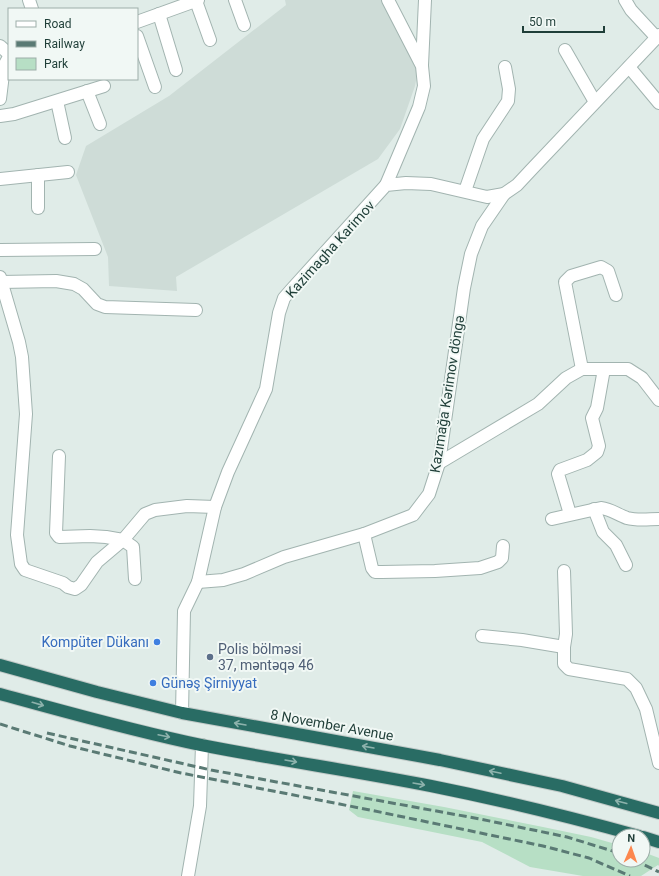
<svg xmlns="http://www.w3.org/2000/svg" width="659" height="876" font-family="Roboto,sans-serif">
<rect width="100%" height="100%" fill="#e0ece8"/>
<polygon fill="#cedcd7" points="285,0 382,0 418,70 415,86 400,129 378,159 176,277 177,291 109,286 108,257 76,175 86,146 169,96 286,5"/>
<polygon fill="#b7dfc5" points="353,791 444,807 543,827 591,837 619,845 619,860 643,860 643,852 659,858 659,866 658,865 641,876 583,876 530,867 482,842 358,817 349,810"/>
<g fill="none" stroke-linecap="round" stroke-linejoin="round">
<defs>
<g id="minor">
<polyline points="29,0 32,9"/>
<polyline points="235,0 244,25"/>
<polyline points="625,0 631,10 656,37"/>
<polyline points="196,1 210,40"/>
<polyline points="159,14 176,70"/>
<polyline points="137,22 198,0"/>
<polyline points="137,36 155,87"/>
<polyline points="0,46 9,54"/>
<polyline points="565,50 595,102"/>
<polyline points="422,65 425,0"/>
<polyline points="629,67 659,103"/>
<polyline points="87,91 100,124"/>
<polyline points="0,99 4,66 9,57"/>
<polyline points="57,101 65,138"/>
<polyline points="0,116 14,114 104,86"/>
<polyline points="38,175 38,208"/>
<polyline points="0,179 68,172"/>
<polyline points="386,185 419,107 424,86 422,66 388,0"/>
<polyline points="465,191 483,139 508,101 509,89 505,67"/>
<polyline points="0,250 95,249"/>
<polyline points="0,277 19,342 22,357 26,414 17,535 21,564 25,570 63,583 68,587 75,589 81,585 97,562 123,540 145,514 155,510 187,506 215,507"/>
<polyline points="1,282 56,281 74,284 83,289 97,304 105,307 196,310"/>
<polyline points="582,369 565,282 571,276 601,267 608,271 616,295"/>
<polyline points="59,456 56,533 59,537 90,536 106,537 123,540 133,547 135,579"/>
<polyline points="439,463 538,404 566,378 582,369 628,369 642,378 659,400"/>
<polyline points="594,509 603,532 616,545 626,565"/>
<polyline points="570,514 558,474 560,470 587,460 597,452 599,446 592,418 597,408 604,369"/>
<path d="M 552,519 L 601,508 C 611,509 618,515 627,518 C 638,521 649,519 659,519"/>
<polyline points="364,534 372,568 375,572 382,572 435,571 480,568 498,562 502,558 503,546"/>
<polyline points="564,571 566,634 564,647 564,664 569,669 627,679 636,688 646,709 659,763"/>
<polyline points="198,582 223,580 244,574 284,557 364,534 413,515 429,494 439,463 464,288 471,254 482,226 504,194"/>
<polyline points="482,636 522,640 564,647"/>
<polyline points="182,713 184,611 198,582 215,507 228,472 266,389 279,313 284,298 291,290 386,185 406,183 431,184 487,197 504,194 517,185 531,170 659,35"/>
<polyline points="188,876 200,806 202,745"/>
</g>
<g id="highway">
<polyline points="0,665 97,692 182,713 440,760 562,786 659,813"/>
<path d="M 0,694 C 67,712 133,731 201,745 C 277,760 355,771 431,786 C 501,800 570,817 639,836"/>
<polyline points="643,837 659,842"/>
</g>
</defs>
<use href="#minor" stroke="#a2b4b0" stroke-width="14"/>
<use href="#highway" stroke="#c0c9c7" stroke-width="14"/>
<use href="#minor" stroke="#fff" stroke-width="12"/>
<use href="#highway" stroke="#296c64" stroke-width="12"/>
<g stroke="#5a7a74" stroke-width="3" stroke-dasharray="8 4" stroke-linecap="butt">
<polyline points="0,724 70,746 181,773 370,810 543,846 589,858 630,876"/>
<polyline points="47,733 211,770 480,819 567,837 619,853"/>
<polyline points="634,860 659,872"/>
</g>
</g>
<defs><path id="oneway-shaft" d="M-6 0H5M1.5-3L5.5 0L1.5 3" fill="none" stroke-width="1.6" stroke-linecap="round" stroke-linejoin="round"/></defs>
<g stroke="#8db2ac">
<use href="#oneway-shaft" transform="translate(38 704) rotate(16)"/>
<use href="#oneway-shaft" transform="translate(240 724) rotate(-170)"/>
<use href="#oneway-shaft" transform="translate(164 736) rotate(12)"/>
<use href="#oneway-shaft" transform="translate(368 747) rotate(-170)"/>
<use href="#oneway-shaft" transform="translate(291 761) rotate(10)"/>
<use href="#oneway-shaft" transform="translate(495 772) rotate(-168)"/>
<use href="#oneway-shaft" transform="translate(419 784) rotate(10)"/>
<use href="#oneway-shaft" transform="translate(621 802) rotate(-165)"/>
</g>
<g fill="#3f7fe0" stroke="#f1f8f5" stroke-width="1.5">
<circle cx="157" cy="642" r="4"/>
<circle cx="153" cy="683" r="4"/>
</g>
<circle fill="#5c6f8a" stroke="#f1f8f5" stroke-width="1.5" cx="210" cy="657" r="4"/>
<g text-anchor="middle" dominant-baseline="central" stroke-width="4" stroke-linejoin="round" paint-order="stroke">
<g font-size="14" fill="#1f3e38" stroke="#f1f8f5">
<text transform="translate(330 249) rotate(-48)">Kazimagha Karimov</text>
<text transform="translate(447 394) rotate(-81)">Kazımağa Kərimov döngə</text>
<text transform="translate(332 725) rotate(10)">8 November Avenue</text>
</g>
<g font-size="14" fill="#366cbe" stroke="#f1f8f5" text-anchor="end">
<text x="149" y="642">Kompüter Dükanı</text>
<text x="161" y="683" text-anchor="start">Günəş Şirniyyat</text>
</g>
<g font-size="14" fill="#4e5e75" stroke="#f1f8f5" text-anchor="start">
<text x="218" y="649">Polis bölməsi<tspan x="218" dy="16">37, məntəqə 46</tspan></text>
</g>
</g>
<rect x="8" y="8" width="130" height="72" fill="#f1f8f5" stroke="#9daea9"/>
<rect x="16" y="21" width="20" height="6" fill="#ffffff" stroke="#9daea9"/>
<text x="44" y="28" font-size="12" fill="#1f3e38">Road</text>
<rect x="16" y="41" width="20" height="6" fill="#5a7a74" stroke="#9daea9"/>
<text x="44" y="48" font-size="12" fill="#1f3e38">Railway</text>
<rect x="16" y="58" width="20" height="12" fill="#b7dfc5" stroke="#9daea9"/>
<text x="44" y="68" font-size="12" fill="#1f3e38">Park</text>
<g transform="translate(631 848) rotate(2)"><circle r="19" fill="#f1f8f5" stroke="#9daea9"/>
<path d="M0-3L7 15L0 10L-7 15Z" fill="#fc874e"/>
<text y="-6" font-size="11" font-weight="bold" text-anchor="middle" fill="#1f3e38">N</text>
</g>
<path d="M523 26v6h81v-6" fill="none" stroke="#1f3e38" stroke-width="2"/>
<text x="529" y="26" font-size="12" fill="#1f3e38" stroke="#f1f8f5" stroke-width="3" paint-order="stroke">50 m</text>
</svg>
